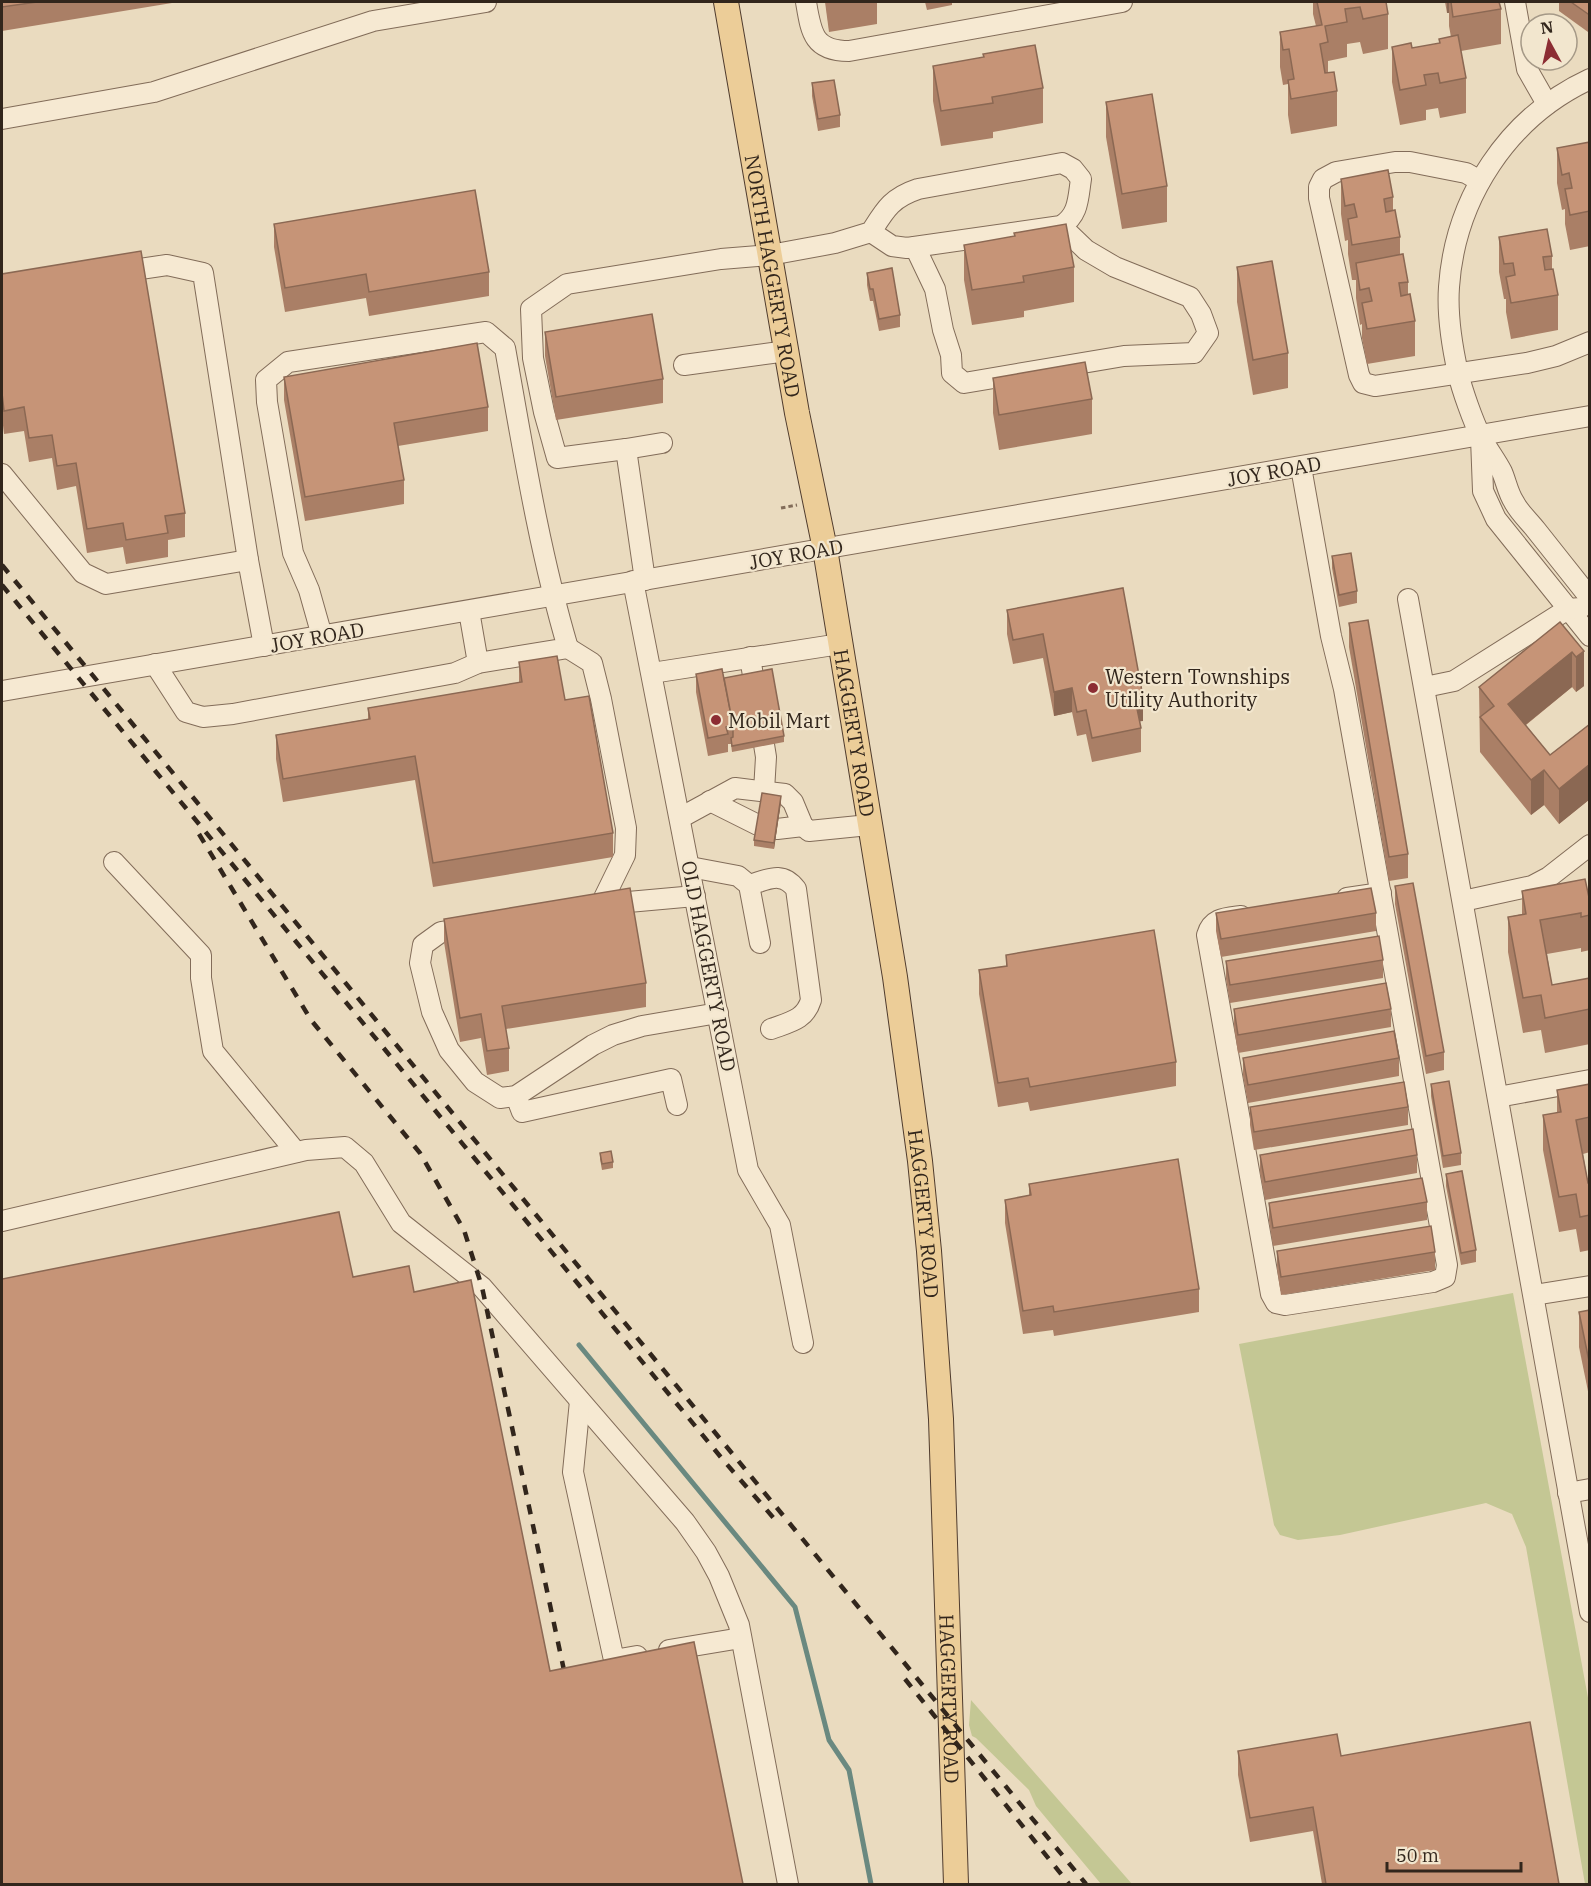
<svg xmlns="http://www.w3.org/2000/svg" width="1591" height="1886" font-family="'IBM Plex Serif',serif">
<rect width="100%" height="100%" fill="#eadbbf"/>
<g fill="#c4c794">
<polygon points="1513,1293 1589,1703 1589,1884 1585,1884 1526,1547 1512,1514 1486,1503 1340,1535 1298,1540 1280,1535 1274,1525 1239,1344"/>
<polygon points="971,1700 1132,1884 1101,1884 1036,1806 1029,1790 976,1738 972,1736 969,1725"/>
</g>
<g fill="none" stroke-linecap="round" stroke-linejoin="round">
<polyline stroke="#6a8980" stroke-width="5" points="579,1345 795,1607 829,1740 849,1770 871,1884"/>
<defs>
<g id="minor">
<path d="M 806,2 C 811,32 813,51 849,51 L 1122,2"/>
<polyline points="1515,2 1527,69 1547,104"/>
<path d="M 1590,79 C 1508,117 1455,198 1449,287 C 1447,315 1452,346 1458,373 C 1462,390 1473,421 1481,437 C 1487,449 1496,460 1502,472 C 1506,481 1508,493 1514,502 C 1519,512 1529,521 1536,530 C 1554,553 1572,575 1590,598"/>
<polyline points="2,119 154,92 373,21 486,2"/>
<polyline points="1480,181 1466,173 1410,162 1395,162 1336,172 1323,179 1319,187 1319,198 1359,375 1363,383 1375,386 1527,363 1556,356 1590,342"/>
<polyline points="915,247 935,289 943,330 951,355 952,373 964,383 1124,356 1194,353 1208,333 1201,314 1190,297 1115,267 1086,250 1061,226"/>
<polyline points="120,272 167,265 203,273 248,560 264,646"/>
<polyline points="684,365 787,351"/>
<polyline points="1481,438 1483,491 1496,519 1590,636"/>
<path d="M 626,449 L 557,458 L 544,412 L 533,358 L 531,309 L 567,284 L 721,259 L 770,255 L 835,243 L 871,232 L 892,246 L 907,248 L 1061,226 C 1079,215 1078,198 1081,179 L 1073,169 L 1062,163 L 918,189 C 891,198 885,210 871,232"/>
<polyline points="2,474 83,573 106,584 248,560"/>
<polyline points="645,580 626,449 662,443"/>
<polyline points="633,581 748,1170 780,1225 803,1343"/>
<polyline points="1408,599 1590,1612"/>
<polyline points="469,611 478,663"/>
<polyline points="568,648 592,663 601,699 626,828 625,855 601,904"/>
<polyline points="750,657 766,757 764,791"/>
<path d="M 155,664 L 186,712 L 203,717 L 233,714 L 455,673 L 478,663 L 568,648 C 539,550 523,449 505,348 L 486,332 L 288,362 L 266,380 L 267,402 L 293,553 L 309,590 L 322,636"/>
<polyline points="652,673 840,644"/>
<polyline points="1425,687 1454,681 1568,609 1581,608"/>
<polyline points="2,691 1590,416"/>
<polyline points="710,801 758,825 777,829 803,826"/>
<polyline points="680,818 735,788 785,794 793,802 803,826 809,831 869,825"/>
<polyline points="114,862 201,955 201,978 213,1051 296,1152"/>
<polyline points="690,867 738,876 749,885 760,943"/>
<path d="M 749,885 C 767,880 782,870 796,889 L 811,1000 C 805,1020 790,1022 771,1029"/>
<polyline points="1347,898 1381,893"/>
<polyline points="1463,901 1532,886 1549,877 1590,845"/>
<polyline points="606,904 695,896"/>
<path d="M 1241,916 C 1225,918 1212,918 1207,935 L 1271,1294 L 1276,1303 L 1285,1305 L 1433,1282 L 1445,1277 L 1447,1265 L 1344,689 L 1331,636 L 1301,467"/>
<polyline points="470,927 441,932 423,945 420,963 432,1012 449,1050 475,1082 500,1098 516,1096 593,1045 613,1035 642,1026 718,1013"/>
<polyline points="516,1096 522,1112 671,1079 677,1105"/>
<polyline points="1498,1097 1590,1080"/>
<polyline points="2,1221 306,1150 345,1147 364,1163 401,1223 482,1287 685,1522 706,1552 719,1576 739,1625 788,1884"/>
<polyline points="1534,1295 1590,1286"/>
<polyline points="580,1401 573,1472 614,1660 637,1656"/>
<polyline points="1568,1493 1590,1489"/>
<polyline points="669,1650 741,1638"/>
</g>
<g id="major">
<path id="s1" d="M 726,2 L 797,413 L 825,549 L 895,977 L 920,1161 L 929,1251 L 941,1419 L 956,1884"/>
</g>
</defs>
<use href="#minor" stroke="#826c59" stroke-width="22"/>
<use href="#major" stroke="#4f3b2d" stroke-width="26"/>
<polyline stroke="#826c59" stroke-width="3" stroke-dasharray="4.5 3" stroke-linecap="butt" points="781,508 797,505"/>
<use href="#minor" stroke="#f6e9d2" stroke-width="20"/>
<use href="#major" stroke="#eccd98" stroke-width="24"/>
<g stroke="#32261c" stroke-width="4.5" stroke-dasharray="10 10" stroke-linecap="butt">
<polyline points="2,565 1086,1884"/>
<polyline points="2,585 724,1461 778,1523"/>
<polyline points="199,834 311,1020 420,1153 464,1230 482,1287 565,1675"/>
<polyline points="905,1679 1069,1884"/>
</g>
</g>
<g fill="#aa7f66">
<polygon points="2,2 178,2 2,31"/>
<polygon points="825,2 877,2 877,24 829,32"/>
<polygon points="925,2 952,2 952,5 927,10"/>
<polygon points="1313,2 1386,2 1388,14 1388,49 1363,54 1360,42 1347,44 1347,57 1328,61 1328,73 1337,91 1337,126 1291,134 1288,115 1288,84 1283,85 1280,67 1280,32 1316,26 1313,14"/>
<polygon points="1445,2 1499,2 1501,9 1501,44 1461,51 1466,78 1466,113 1440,118 1438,108 1426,110 1426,120 1400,125 1392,82 1392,47 1412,48 1439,44 1439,39 1451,37 1449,26 1449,13 1447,13"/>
<polygon points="1559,2 1590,2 1590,31 1588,32 1559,11"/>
<polygon points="933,66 1043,88 1043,123 993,132 993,138 941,146 933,101"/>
<polygon points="812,83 840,115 840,127 818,131 812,96"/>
<polygon points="1106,102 1167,186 1167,222 1122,229 1106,137"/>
<polygon points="1590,142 1590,246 1570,250 1565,224 1565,209 1562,210 1557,183 1557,148"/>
<polygon points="1341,179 1393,197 1393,211 1400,237 1400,255 1408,282 1408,295 1415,321 1415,356 1367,364 1362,338 1362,324 1360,325 1356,298 1356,280 1352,280 1348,254 1348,240 1345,241 1341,214"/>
<polygon points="274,224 489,272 489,296 369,316 366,298 285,312 274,247"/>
<polygon points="1014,233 1074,267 1074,302 1024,311 1024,317 972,325 964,280 964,245 1014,237"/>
<polygon points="1499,237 1552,256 1552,269 1558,295 1558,330 1511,339 1506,312 1506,299 1504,299 1499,272"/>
<polygon points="1237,267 1288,353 1288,388 1253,395 1237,302"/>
<polygon points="867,273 900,315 900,327 879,331 873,301 870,301 867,285"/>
<polygon points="2,274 185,513 185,537 168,540 168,557 126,564 123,547 87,553 76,486 57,490 52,458 29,462 24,431 4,434 2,417"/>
<polygon points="545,332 663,379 663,403 556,420 545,356"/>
<polygon points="284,377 488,407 488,431 398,446 404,480 404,504 305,521 284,400"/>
<polygon points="993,378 1092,399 1092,434 999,450 993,413"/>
<polygon points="1332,556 1357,591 1357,603 1339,607 1332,568"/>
<polygon points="1123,588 1143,721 1139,721 1141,728 1141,752 1092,762 1086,734 1077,736 1072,712 1054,716 1043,658 1013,664 1007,634 1007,610"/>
<polygon points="1560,622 1584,651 1584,686 1576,692 1572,687 1526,725 1550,755 1590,724 1590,799 1559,824 1544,805 1531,815 1480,752 1479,687"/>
<polygon points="1349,623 1408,854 1408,878 1389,881 1349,647"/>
<polygon points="519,662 565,700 613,833 613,857 433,887 415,780 283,802 276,759 276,735 368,719 368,708 519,683"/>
<polygon points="696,674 724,678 784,736 784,742 732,752 731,744 728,744 728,752 708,756 696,692"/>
<polygon points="781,802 774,849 754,846 754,840"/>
<polygon points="1395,886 1444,1052 1444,1070 1426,1074 1395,904"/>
<polygon points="1522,891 1590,915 1590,950 1581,952 1581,948 1547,954 1552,985 1590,978 1590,1044 1545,1053 1541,1030 1523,1033 1508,952 1508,917 1522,914"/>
<polygon points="1216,913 1376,913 1376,931 1221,957 1216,931"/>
<polygon points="444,919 646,983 646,1007 506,1029 509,1048 509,1071 487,1075 481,1038 460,1042 444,942"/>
<polygon points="1006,955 1176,1062 1176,1086 1030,1111 1028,1102 998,1107 979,994 979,970 1006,966"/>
<polygon points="1383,960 1383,978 1230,1003 1226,979 1226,961"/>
<polygon points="1234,1009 1391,1009 1391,1027 1238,1053 1234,1027"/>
<polygon points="1243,1058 1399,1058 1399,1076 1248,1103 1243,1076"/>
<polygon points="1431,1084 1461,1153 1461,1165 1443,1168 1431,1096"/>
<polygon points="1590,1084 1590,1152 1583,1154 1588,1183 1590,1183 1590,1250 1580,1252 1576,1229 1559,1232 1543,1150 1543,1115 1557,1113 1557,1090"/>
<polygon points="1250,1107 1408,1107 1408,1125 1254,1150 1250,1125"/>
<polygon points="600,1153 613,1162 613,1168 602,1170 600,1159"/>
<polygon points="1260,1155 1417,1155 1417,1173 1265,1200 1260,1173"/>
<polygon points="1446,1174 1476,1250 1476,1262 1461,1265 1446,1186"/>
<polygon points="1029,1184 1199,1289 1199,1312 1054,1336 1053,1330 1023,1334 1005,1223 1005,1200 1029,1196"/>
<polygon points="1427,1202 1427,1220 1273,1246 1269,1221 1269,1203"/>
<polygon points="1277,1251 1435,1252 1435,1270 1281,1295 1277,1269"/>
<polygon points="1590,1310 1590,1401 1579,1347 1579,1312"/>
<polygon points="1238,1751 1341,1756 1559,1884 1322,1884 1313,1831 1250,1842 1238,1775"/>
</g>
<g fill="#8b6853">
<rect x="1447" y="2" width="2" height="11"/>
<polygon points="1590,13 1590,31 1588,32 1588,14"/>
<polygon points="1584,651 1584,686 1576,692 1576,657"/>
<polygon points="1572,652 1572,687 1508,739 1508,704"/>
<polygon points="1072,688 1072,712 1054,716 1054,692"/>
<polygon points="1143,697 1143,721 1135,722 1135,699"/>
<polygon points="1590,764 1590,799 1559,824 1559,789"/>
<polygon points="1544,770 1544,805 1531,815 1531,780"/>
<polygon points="781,796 781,802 774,849 774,843"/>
</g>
<g fill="#c69477" stroke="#8b6853" stroke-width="1.5">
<polygon points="2,2 37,2 2,7"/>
<polygon points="1317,2 1386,2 1388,14 1363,19 1360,7 1345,9 1347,22 1325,26 1328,42 1320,44 1325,73 1334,72 1337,91 1291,99 1288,80 1294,79 1289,49 1283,50 1280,32 1322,25"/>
<polygon points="1451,2 1499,2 1501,9 1453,17"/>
<polygon points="1571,2 1590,2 1590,13 1588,14"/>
<polygon points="1458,35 1466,78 1440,83 1438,73 1424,75 1426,85 1400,90 1392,47 1411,43 1412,48 1440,43 1439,39"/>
<polygon points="1035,45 1043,88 992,97 993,103 941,111 933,66 984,57 983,54"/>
<polygon points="834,80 840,115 818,119 812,83"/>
<polygon points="1152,94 1167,186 1122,194 1106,102"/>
<polygon points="1590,142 1590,211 1570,215 1565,189 1572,188 1569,173 1562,175 1557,148"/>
<polygon points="1388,170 1393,197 1384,199 1386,212 1395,210 1400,237 1352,245 1348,219 1357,217 1354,204 1345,206 1341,179"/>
<polygon points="475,190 489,272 369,292 366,274 285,288 274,224"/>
<polygon points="1066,224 1074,267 1023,276 1024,282 972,290 964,245 1015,236 1014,233"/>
<polygon points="1547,229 1552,256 1543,257 1545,270 1553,269 1558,295 1511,303 1506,277 1515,275 1513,263 1504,264 1499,237"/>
<polygon points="141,251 185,513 165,516 168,533 126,540 123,523 87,529 76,463 57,466 52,435 29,438 24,407 4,411 2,393 2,274"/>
<polygon points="1403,254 1408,282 1399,283 1401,296 1410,294 1415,321 1367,329 1362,303 1372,301 1369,288 1360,290 1356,263"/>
<polygon points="1272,261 1288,353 1253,360 1237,267"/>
<polygon points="892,268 900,315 879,319 873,289 870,289 867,273"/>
<polygon points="652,314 663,379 556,397 545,332"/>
<polygon points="477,343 488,407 394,423 404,480 305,497 284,377"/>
<polygon points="1085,362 1092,399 999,415 993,378"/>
<polygon points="1351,553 1357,591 1339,595 1332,556"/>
<polygon points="1123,588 1143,697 1135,699 1141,728 1092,738 1086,710 1077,712 1072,688 1054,692 1043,634 1013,640 1007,610"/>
<polygon points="1368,620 1408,854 1389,857 1349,623"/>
<polygon points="1560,622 1584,651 1576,657 1572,652 1508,704 1550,755 1590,724 1590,764 1559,789 1544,770 1531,780 1480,717 1494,706 1479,687"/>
<polygon points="557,656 565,700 589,696 613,833 433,863 415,756 283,779 276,735 370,719 368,708 522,682 519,662"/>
<polygon points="722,669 733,725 726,727 728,734 708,738 696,674"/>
<polygon points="772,669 784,736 732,746 731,738 733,737 733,725 724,678"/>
<polygon points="762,793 781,796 774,843 754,840"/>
<polygon points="1585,879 1590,902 1590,915 1581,917 1581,913 1540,920 1552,985 1590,978 1590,1009 1545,1018 1541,995 1523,998 1508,917 1526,914 1522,891"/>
<polygon points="1413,883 1444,1052 1426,1056 1395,886"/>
<polygon points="630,888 646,983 502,1006 509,1048 487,1051 481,1014 460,1018 444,919"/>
<polygon points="1371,888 1376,913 1221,939 1216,913"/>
<polygon points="1154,930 1176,1062 1030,1087 1028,1078 998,1083 979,970 1007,966 1006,955"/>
<polygon points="1379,936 1383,960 1230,985 1226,961"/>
<polygon points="1386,983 1391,1009 1238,1035 1234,1009"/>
<polygon points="1394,1031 1399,1058 1248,1085 1243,1058"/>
<polygon points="1449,1081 1461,1153 1443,1156 1431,1084"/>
<polygon points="1404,1082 1408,1107 1254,1132 1250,1107"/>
<polygon points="1590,1084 1590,1117 1576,1120 1588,1183 1590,1183 1590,1215 1580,1217 1576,1194 1559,1197 1543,1115 1561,1112 1557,1090"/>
<polygon points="1413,1129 1417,1155 1265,1182 1260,1155"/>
<polygon points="611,1151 613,1162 602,1164 600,1153"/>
<polygon points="1178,1159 1199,1289 1054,1312 1053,1306 1023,1311 1005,1200 1031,1195 1029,1184"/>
<polygon points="1462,1171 1476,1250 1461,1253 1446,1174"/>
<polygon points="1422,1178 1427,1202 1273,1228 1269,1203"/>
<polygon points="339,1212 353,1277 409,1266 414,1292 471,1280 550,1671 694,1642 743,1884 2,1884 2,1279"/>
<polygon points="1431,1226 1435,1252 1281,1277 1277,1251"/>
<polygon points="1590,1310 1590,1366 1579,1312"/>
<polygon points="1530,1722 1559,1884 1326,1884 1313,1807 1250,1818 1238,1751 1337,1734 1341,1756"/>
</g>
<g fill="#8c2d33" stroke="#f2e6ce" stroke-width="2">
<circle cx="1093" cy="688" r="6"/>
<circle cx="716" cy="720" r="6"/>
</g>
<g text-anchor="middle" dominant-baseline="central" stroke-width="4.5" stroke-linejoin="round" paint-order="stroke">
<g font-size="20" fill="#32261c" stroke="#f2e6ce">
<text stroke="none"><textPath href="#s1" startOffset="278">NORTH HAGGERTY ROAD</textPath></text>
<text transform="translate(1274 471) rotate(-10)">JOY ROAD</text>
<text transform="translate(796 554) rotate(-10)">JOY ROAD</text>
<text transform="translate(317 637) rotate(-10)">JOY ROAD</text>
<text stroke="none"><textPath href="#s1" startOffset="742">HAGGERTY ROAD</textPath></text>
<text transform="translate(709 966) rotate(79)">OLD HAGGERTY ROAD</text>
<text stroke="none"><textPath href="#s1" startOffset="1228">HAGGERTY ROAD</textPath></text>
<text stroke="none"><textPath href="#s1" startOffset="1714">HAGGERTY ROAD</textPath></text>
</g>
<g font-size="20" fill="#32261c" stroke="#f2e6ce" text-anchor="start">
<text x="1105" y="676">Western Townships<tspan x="1105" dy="23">Utility Authority</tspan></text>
<text x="728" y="720">Mobil Mart</text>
</g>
</g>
<rect width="1591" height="1886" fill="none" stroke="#32261c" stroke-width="6"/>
<g transform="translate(1549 42) rotate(352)"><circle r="28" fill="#f2e6ce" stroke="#a59987" stroke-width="1.5"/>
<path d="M0-4.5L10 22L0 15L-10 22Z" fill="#8c2d33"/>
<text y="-9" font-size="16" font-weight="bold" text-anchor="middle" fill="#32261c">N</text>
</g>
<path d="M1387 1862v9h134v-9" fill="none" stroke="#32261c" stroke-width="3"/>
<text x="1396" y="1862" font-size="18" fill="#32261c" stroke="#f2e6ce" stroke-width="4.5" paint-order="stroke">50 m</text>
</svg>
